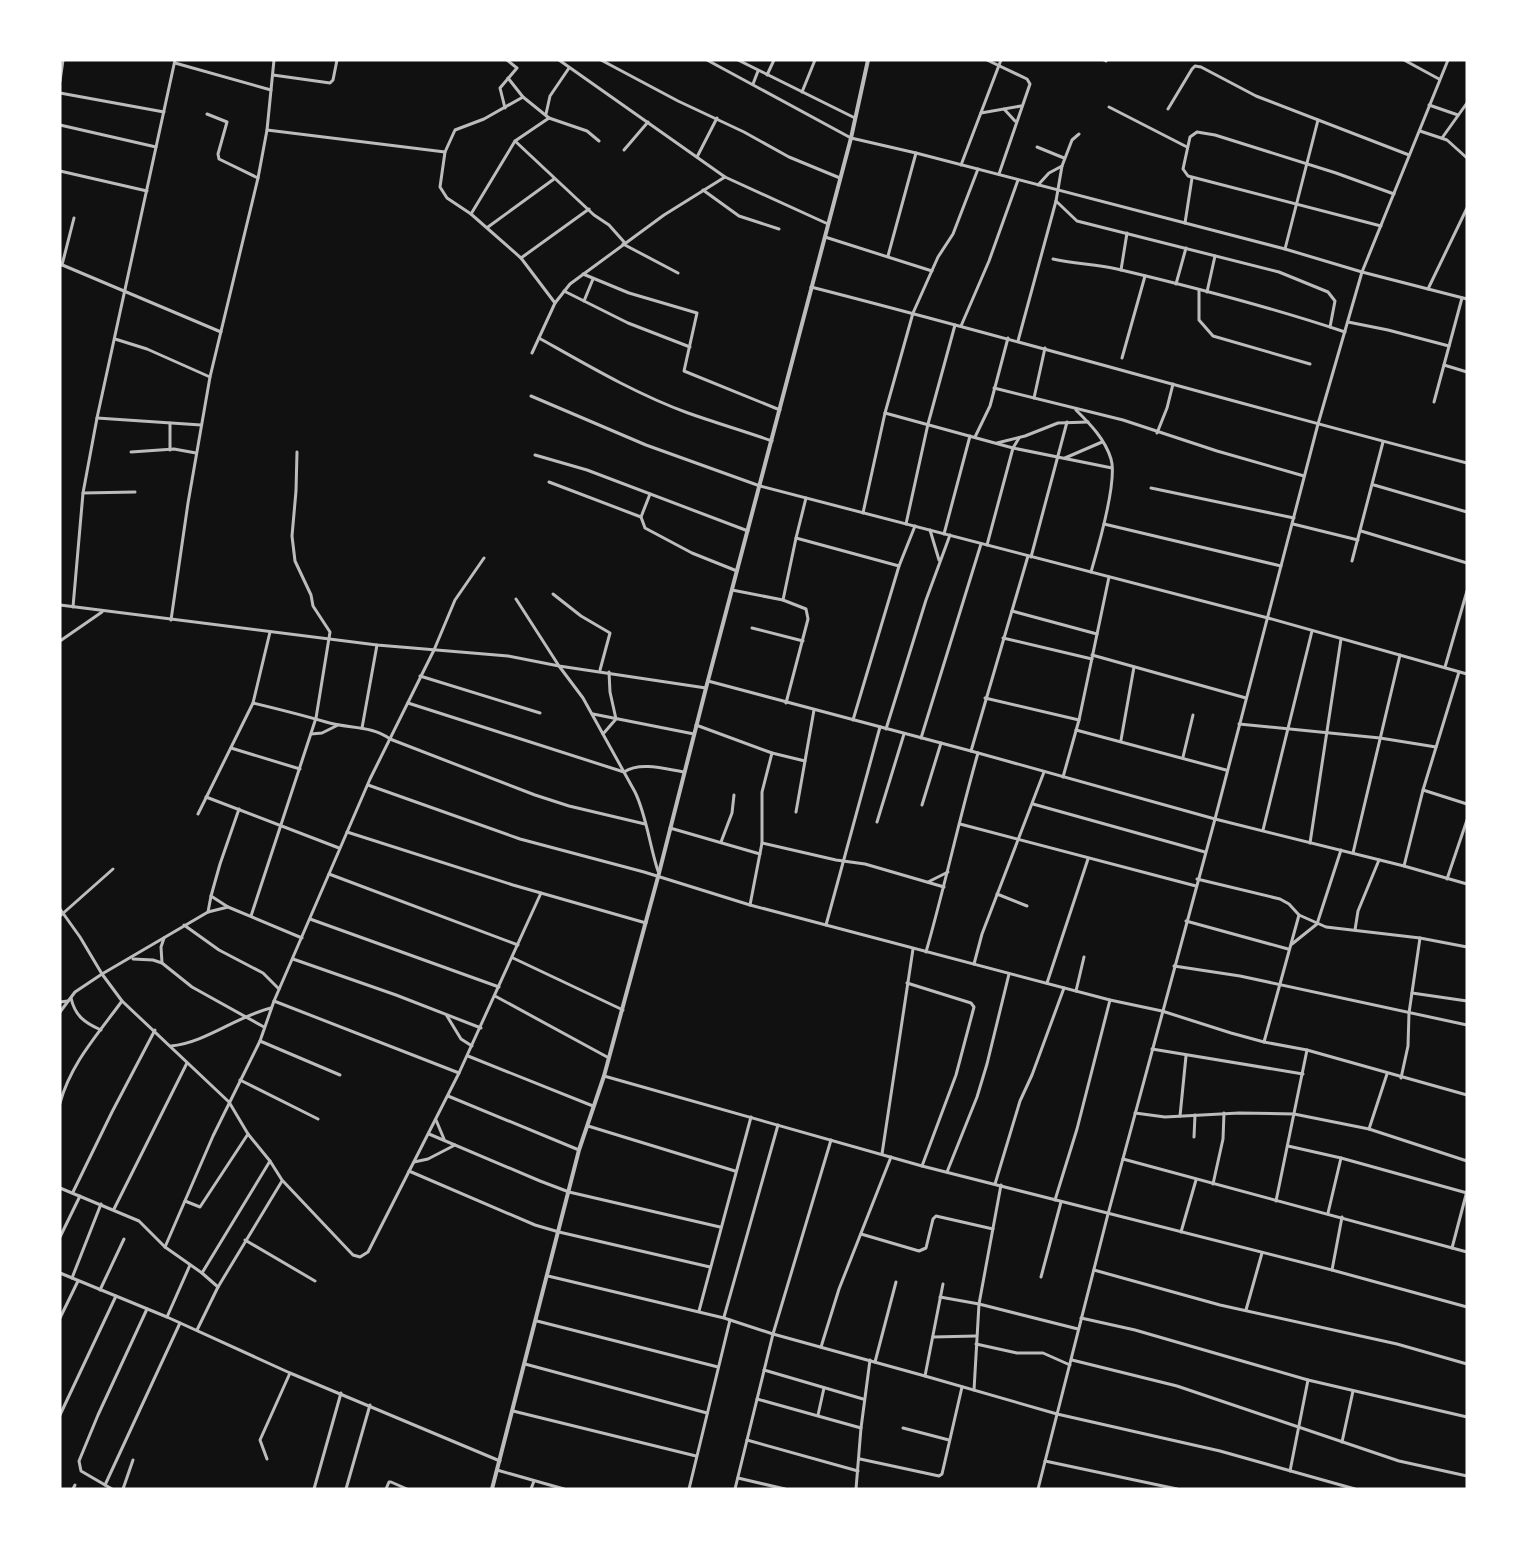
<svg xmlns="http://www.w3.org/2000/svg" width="1527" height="1549" font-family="Karla,sans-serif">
<rect width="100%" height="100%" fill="#111"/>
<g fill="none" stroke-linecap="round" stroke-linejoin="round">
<g stroke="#bcbcbc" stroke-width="3">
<polyline points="559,60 725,177 828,224"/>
<polyline points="601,60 678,101 744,132 789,157 840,178"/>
<polyline points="707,60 851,138 916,153 1285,249 1362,272 1467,299"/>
<polyline points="738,60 855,118"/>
<polyline points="987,60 1027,79 1030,84 999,174"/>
<polyline points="1104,60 1106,61"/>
<polyline points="1404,60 1439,79"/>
<polyline points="175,63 271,90"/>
<polyline points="273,75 330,83 333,80 337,60"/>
<polyline points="767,75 774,60"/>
<polyline points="508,78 523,97 549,118"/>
<polyline points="60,81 63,60"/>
<polyline points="753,84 758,71"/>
<polyline points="802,92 815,60"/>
<polyline points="60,93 164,112"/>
<polyline points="523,97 484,119 455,130 445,152 440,187 447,198 471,214 521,258 555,303"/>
<polyline points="1429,105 1458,115"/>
<polyline points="1109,107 1187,147"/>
<polyline points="505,108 500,88 517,68 507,60"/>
<polyline points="1004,109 1015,121"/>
<polyline points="1168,109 1192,69 1195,66 1201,67 1256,96 1409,155"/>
<polyline points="981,113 1021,106"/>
<polyline points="207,114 227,122 218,154 219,159 258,178"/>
<polyline points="546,114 550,96 569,68"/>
<polyline points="60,125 156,147"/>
<polyline points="267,130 445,152"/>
<polyline points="1420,131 1447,140 1467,158"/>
<polyline points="1442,138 1467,103"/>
<polyline points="515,141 594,215 609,225 625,243"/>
<polyline points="1037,147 1064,158"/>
<polyline points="624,150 648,122"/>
<polyline points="697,157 717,118"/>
<polyline points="961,165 1001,60"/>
<polyline points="60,171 147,191"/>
<polyline points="1038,185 1049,173 1062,166"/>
<polyline points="703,190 739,216 779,229"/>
<polyline points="1056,201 1077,221 1279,272 1328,292 1335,301 1330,327"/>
<polyline points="471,214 515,141 549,118 587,131 599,141"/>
<polyline points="1185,223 1192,178"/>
<polyline points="1381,226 1188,176 1183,169 1190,137 1197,132 1215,135 1336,173 1394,194"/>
<polyline points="488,227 554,179"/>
<polyline points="825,237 932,271"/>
<polyline points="623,244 678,273"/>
<polyline points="1285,249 1318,120"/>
<polyline points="888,256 916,153"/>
<polyline points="521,258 589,209"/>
<path d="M 1053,259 C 1074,264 1096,264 1117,269 C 1193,287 1270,307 1345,332"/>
<polyline points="60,264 221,332"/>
<polyline points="62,265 74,218"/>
<polyline points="1121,270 1127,233"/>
<polyline points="583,274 629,293 697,313 684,371 780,410"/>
<polyline points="1176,284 1186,248"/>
<path d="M 811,287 C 1030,343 1248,407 1467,463"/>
<polyline points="1428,289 1467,208"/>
<polyline points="1199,290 1199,320 1213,336 1310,364"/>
<polyline points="564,291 628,323 690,347"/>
<polyline points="1207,292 1215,256"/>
<polyline points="584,301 593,279"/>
<polyline points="1348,322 1388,330 1449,346"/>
<polyline points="961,326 989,261 1018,180"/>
<path d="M 539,338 C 587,365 636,394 688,413 C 716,423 744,431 772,441"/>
<polyline points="115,339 147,349 210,377"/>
<polyline points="1018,341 1056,201 1062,166 1072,140 1079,134"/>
<polyline points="532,353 555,303 570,284 664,215 725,177"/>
<polyline points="1122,358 1145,276"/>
<polyline points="1444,365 1467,372"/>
<polyline points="994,388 1123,420 1217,451 1304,476"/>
<polyline points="531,396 646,445 760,486 1268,618 1467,674"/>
<polyline points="1034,398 1045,348"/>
<polyline points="1434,402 1462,298"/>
<path d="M 1076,410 C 1090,424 1105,439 1111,459 C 1118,481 1098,548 1091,572"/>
<polyline points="885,413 1013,448 1112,468"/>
<polyline points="97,418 201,425"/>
<polyline points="1157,433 1167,408 1173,384"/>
<polyline points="975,437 990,406 1008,338"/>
<polyline points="997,443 1025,436 1058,423 1088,422"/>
<polyline points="170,450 170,423"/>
<polyline points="131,452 174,449 196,453"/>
<polyline points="535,455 587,470 748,531"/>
<polyline points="1065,458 1102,442"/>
<polyline points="549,482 641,517"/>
<polyline points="1374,485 1467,512"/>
<polyline points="1151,488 1294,518"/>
<polyline points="83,493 135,492"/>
<polyline points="650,494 641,517 645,528 692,553 737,571"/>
<polyline points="863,513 885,413 913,313 938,257 953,234 978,169"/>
<polyline points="906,524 928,424 955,325"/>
<polyline points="1104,524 1281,566"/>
<polyline points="1293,524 1358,540"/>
<polyline points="930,530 939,560"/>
<polyline points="1361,531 1467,563"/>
<polyline points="944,534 970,436"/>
<polyline points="796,538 899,566"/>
<polyline points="987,545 1013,448 1019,438"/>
<polyline points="1031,557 1067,422"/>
<polyline points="1352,561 1383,442"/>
<polyline points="732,590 783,600"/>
<polyline points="553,594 581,616 610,633 600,670"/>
<path d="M 516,599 L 559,666 L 583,698 L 635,792 C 646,814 650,847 658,871"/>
<polyline points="60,605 377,645 508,656 559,666 706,688"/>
<polyline points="73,607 83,493 97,418 175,60"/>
<polyline points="1012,611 1097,634"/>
<polyline points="171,620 188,503 210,377 258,178 267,130 274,60"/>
<polyline points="752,628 803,641"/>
<polyline points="1003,638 1092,659"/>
<polyline points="60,641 102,612"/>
<polyline points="1092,655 1246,698"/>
<polyline points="1445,667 1467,591"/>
<polyline points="420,676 540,713"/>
<polyline points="708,681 971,751 1215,819 1404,866 1467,884"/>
<polyline points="985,698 1079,720"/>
<path d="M 253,703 C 278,709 302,715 326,722 C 348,729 371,725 390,739 L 535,795 L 569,806 L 645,824"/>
<path d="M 408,703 L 624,772 C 640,761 666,769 684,772"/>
<polyline points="786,703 808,619 806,609 783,600 796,538 806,498"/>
<polyline points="593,714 694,734"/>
<polyline points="853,720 899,566 915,526"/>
<polyline points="1239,724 1380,738 1436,747"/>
<polyline points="696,725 772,753 805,761"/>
<polyline points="362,728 377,645"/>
<polyline points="886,729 926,600 950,535"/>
<polyline points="1076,730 1226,770"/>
<polyline points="311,734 322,733 338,725"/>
<polyline points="603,734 616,719 610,692 609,672"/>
<polyline points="921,738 981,544"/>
<polyline points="1121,740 1134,667"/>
<polyline points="231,748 300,769"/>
<polyline points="971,751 1028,556"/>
<polyline points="1183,757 1193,715"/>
<polyline points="1063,777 1079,720 1109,577"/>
<polyline points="368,785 520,839 644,872 750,905 1110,1000 1162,1011 1231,1033 1264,1042 1307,1050 1467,1095"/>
<polyline points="1423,790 1467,804"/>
<polyline points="206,797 339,848"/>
<polyline points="1033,804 1205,852"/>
<polyline points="922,805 941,743"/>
<polyline points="239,809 220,864 211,896 228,907 302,938"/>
<polyline points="796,812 814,710"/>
<polyline points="198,814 253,703 270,632"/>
<polyline points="877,822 904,734"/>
<polyline points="960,824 1196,886"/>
<polyline points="670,828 760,854"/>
<polyline points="1263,830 1312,631"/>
<polyline points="347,832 513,885 646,923"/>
<polyline points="721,842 732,813 734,795"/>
<polyline points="762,843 836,860 865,864 944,887"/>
<polyline points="1310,843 1341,639"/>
<polyline points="1353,853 1400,655"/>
<polyline points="1404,866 1423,790 1459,672"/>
<polyline points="329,874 518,945"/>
<polyline points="1197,879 1280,899 1289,904 1299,915 1326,927 1420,938 1467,947"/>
<polyline points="1447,879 1467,820"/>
<polyline points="928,882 948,872"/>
<polyline points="997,894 1027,906"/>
<polyline points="750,905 762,843 762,792 772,753"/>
<polyline points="60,909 80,937 102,974 122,1001 229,1102 248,1134 270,1161 282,1180 353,1255 360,1257 368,1252 459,1073 541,893"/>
<polyline points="208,912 211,896"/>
<polyline points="60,916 113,869"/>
<polyline points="251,916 316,718 330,632 313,606 311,595 295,561 292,536 296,491 297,452"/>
<polyline points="310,919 499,987"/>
<polyline points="1186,921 1288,949"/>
<polyline points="184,925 219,950 263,973 279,989"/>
<polyline points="826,925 880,727"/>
<polyline points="1355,930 1358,911 1379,860"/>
<polyline points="1292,944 1317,924 1341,850"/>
<path d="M 926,952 C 945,886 959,819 978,753"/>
<polyline points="513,958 623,1010"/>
<polyline points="133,959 153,960 162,963 192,987 264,1027"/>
<polyline points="293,959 396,995 481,1028"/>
<polyline points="162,963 161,947 164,938"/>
<polyline points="974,964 982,934 1044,772"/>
<polyline points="1174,966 1240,976 1467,1025"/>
<polyline points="907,983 971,1003 974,1007 956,1075 922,1166"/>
<polyline points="1047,983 1088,859"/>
<polyline points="1076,991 1084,957"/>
<polyline points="1412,993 1467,1001"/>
<polyline points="495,996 609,1058"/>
<path d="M 71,998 C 75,1016 85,1023 101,1030"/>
<polyline points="274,1001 459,1073"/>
<polyline points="60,1002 68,1001"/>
<polyline points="60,1012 75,992 102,974 208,912 228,907"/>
<polyline points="447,1016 461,1039 472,1046"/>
<polyline points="260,1041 340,1075"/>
<polyline points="1264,1042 1299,915"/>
<path d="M 171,1046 C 205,1043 237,1016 271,1008"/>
<polyline points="1152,1049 1303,1074"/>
<polyline points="468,1056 593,1106"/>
<polyline points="604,1076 922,1166 1332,1270 1467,1307"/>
<polyline points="1401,1078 1408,1046 1409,1013 1420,938"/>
<polyline points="240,1080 318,1119"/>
<polyline points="448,1096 579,1150"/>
<path d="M 60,1103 C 71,1063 98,1034 122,1001"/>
<polyline points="1135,1113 1165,1117 1239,1113 1294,1114 1369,1129 1467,1161"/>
<polyline points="1180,1116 1186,1056"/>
<polyline points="436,1120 444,1139"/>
<polyline points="588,1126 735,1171"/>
<polyline points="1369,1129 1387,1074"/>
<polyline points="429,1134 540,1181 569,1192 720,1227"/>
<polyline points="1194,1137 1195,1115"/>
<polyline points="1288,1146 1341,1158 1467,1193"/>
<polyline points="882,1154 913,949"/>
<polyline points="1123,1159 1467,1252"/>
<polyline points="414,1162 428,1159 455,1145"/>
<polyline points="409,1171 535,1225 559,1232 710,1267"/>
<polyline points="947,1172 977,1097 987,1064 1009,974"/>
<polyline points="995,1184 1020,1101 1032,1075 1064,988"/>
<polyline points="1213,1184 1223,1139 1224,1113"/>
<polyline points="60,1188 139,1221 165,1247 202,1273 218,1287"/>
<polyline points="73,1192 112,1112 155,1030"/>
<polyline points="1055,1200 1077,1129 1110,1000"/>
<polyline points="185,1201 200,1207 248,1134"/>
<polyline points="1276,1201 1307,1050"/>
<polyline points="114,1209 187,1063"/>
<polyline points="1328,1213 1341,1158"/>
<polyline points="1181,1232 1196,1180"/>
<polyline points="861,1234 919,1251 926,1248 933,1219 936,1216 993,1229"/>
<polyline points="60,1237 80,1196"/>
<polyline points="245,1240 315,1281"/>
<polyline points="165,1247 213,1136 260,1041 274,1001 370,779 434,650 455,600 484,558"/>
<polyline points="1452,1248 1467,1191"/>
<polyline points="1094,1270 1220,1305 1397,1344 1467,1364"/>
<polyline points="1332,1270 1342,1217"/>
<polyline points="60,1273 167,1317 290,1373 500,1461"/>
<polyline points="202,1273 270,1161"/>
<polyline points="548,1276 724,1318 773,1334 925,1376 1057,1414 1220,1451 1355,1489"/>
<polyline points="1041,1277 1061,1202"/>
<polyline points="72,1278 101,1204"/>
<polyline points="100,1290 124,1239"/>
<polyline points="940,1297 979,1304 1078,1329"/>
<polyline points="1246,1310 1262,1253"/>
<polyline points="699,1311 751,1117"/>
<polyline points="167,1317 190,1265"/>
<polyline points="724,1317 778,1125"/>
<polyline points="60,1318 78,1281"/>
<polyline points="1081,1318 1135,1330 1308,1380 1467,1417"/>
<polyline points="537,1321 718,1367"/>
<polyline points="197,1330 218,1287 282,1181"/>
<polyline points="933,1337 976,1336"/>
<polyline points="976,1344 1017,1353 1043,1353 1070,1365"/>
<polyline points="821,1347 839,1289 891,1157"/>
<polyline points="1072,1360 1177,1386 1399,1461 1467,1476"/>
<polyline points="875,1362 896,1282"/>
<polyline points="525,1364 707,1413"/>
<polyline points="764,1370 863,1399"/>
<polyline points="925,1376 943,1284"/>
<polyline points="974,1390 979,1304 1001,1185"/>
<polyline points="757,1399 861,1428"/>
<polyline points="513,1411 696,1456"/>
<polyline points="60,1415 116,1296"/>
<polyline points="818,1415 824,1388"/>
<polyline points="903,1428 949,1440"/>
<polyline points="747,1440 858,1471"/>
<polyline points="1342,1442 1353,1391"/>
<polyline points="267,1459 260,1440 290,1373"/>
<polyline points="860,1459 939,1476 942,1474 962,1387"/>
<polyline points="1045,1461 1177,1489"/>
<polyline points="497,1470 564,1489"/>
<polyline points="1290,1471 1308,1380"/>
<polyline points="738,1478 785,1489"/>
<polyline points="105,1485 180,1323"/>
<polyline points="73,1489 75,1485"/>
<polyline points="112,1489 81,1471 79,1461 98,1415 147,1309"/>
<polyline points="123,1489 133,1460"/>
<polyline points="314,1489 341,1393"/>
<polyline points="346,1489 370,1405"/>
<polyline points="386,1489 389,1482 391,1482 407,1489"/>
<polyline points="531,1489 534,1481"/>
<polyline points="689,1489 730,1320"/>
<polyline points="735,1489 773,1334 831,1140"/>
<polyline points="856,1489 861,1428 870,1360"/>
<polyline points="1038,1489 1108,1214 1215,819 1318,424 1362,272 1448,60"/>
</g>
<polyline stroke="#bcbcbc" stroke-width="4" points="492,1489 579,1150 604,1076 658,877 706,688 851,138 868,60"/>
</g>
<rect width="1527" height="1549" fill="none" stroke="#ffffff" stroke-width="123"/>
</svg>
